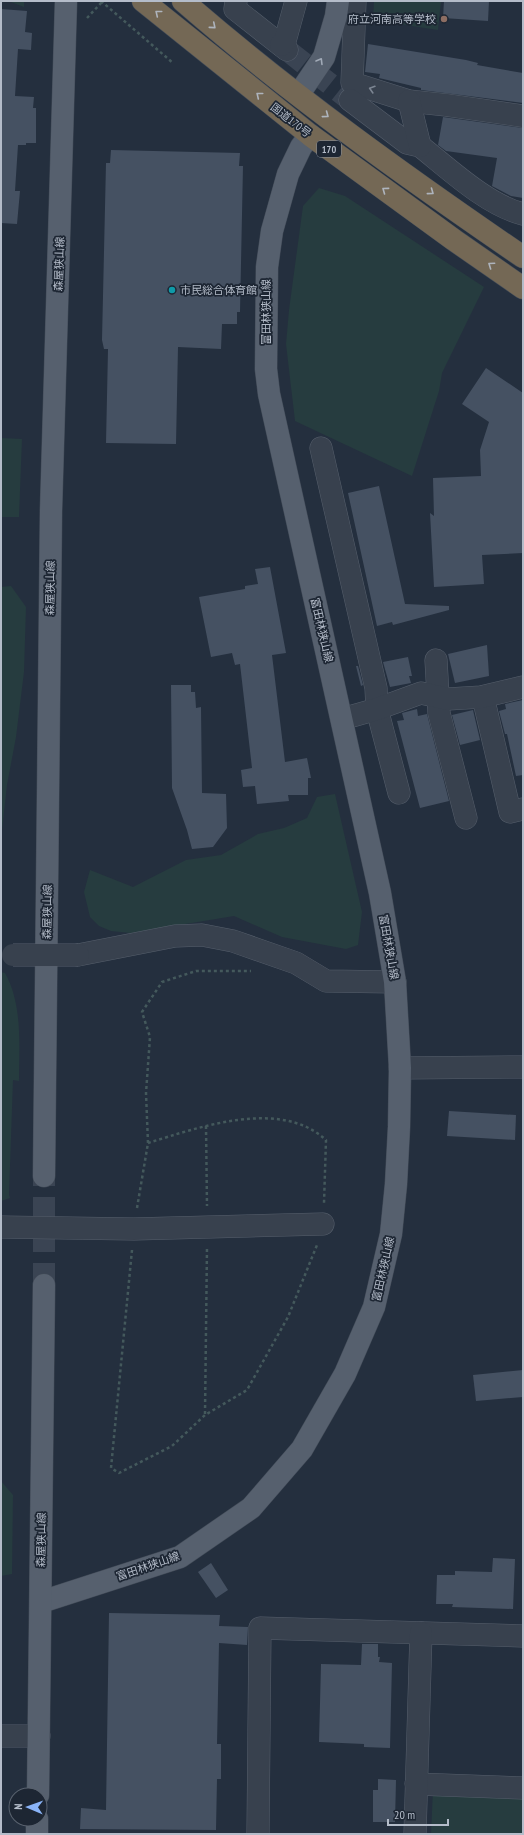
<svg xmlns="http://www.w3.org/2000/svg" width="524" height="1835" font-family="'PT Sans Narrow','Noto Sans JP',sans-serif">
<rect width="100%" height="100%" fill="#242f3e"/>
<g fill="#263c3f">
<polygon points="1,1 24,1 24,7 11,2"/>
<polygon points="374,1 441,1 438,30 373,20"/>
<polygon points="319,188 345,196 484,287 442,373 439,391 412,476 295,421 286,344 289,310 303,206"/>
<polygon points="1,438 22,439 19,517 1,517"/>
<polygon points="11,586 26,607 24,672 16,737 7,785 1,839 1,587"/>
<polygon points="335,794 362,912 358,945 346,949 282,937 234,916 131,933 111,931 99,926 90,917 84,892 90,870 133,887 186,860 221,855 258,834 284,828 307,818 317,797"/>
<path d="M 1,972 L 5,973 C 23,1005 19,1046 19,1081 L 13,1080 L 9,1195 L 10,1198 L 1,1201 Z"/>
<polygon points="1,1481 13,1495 12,1574 1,1576"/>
<polygon points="433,1789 523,1792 523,1834 431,1834"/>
</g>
<g fill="#455162">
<polygon points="444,1 489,1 488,21 443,18"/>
<polygon points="1,9 27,11 25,32 32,33 31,50 18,49 15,96 34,97 33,108 36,108 36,143 26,143 26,145 18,145 15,191 20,191 17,224 1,223"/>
<polygon points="368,44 466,60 478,63 477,65 523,73 523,103 421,90 421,88 379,78 380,74 365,72"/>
<polygon points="443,117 523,128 523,198 511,196 492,186 497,158 446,151 438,145"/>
<polygon points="111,150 240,153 239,166 243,166 240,312 237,312 237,324 222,324 221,349 178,347 176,444 106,443 108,349 104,349 102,340 106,163 110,163"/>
<polygon points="486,368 523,393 523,553 482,555 484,584 434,587 430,513 434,516 433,478 481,476 480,450 489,422 462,404"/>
<polygon points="379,486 405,604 449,606 449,610 393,625 392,622 377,626 348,493"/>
<polygon points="270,567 286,653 272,655 285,762 307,758 311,778 308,778 308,795 288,795 289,801 257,804 255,786 243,787 241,770 252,768 240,664 235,665 232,653 211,657 199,597 245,589 245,586 258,584 255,569"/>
<polygon points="487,645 489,676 455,683 448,654"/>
<polygon points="408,657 412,676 409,676 411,683 390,687 383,662"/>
<polygon points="356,666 358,666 363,685 361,686"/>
<polygon points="171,685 191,685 191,692 195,692 196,708 201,707 202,793 226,794 227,828 213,847 192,849 187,830 172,788"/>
<polygon points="523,700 523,775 516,776 507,734 505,734 499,711 506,709 505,704"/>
<polygon points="417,709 418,716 427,714 449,801 420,808 397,721 404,720 402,713"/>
<polygon points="473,710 480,740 460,745 452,715"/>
<polygon points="449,1111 516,1115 515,1140 447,1136"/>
<polygon points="523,1370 523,1397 476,1401 473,1375"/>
<polygon points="493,1558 515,1559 513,1609 452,1607 453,1604 436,1604 437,1575 455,1575 455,1571 492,1572"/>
<polygon points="211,1563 228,1590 216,1598 198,1572"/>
<polygon points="109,1613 220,1615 219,1626 248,1627 247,1645 219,1643 217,1744 221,1744 221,1779 217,1779 216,1830 80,1829 81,1808 106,1810"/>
<polygon points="362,1644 378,1644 378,1657 380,1657 379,1662 392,1663 390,1748 364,1747 364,1744 319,1742 321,1664 361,1665"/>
<polygon points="378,1779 396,1780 395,1822 373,1822 373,1790 378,1790"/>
</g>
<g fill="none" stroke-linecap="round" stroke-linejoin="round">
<polyline stroke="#3a4453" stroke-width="22" stroke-dasharray="22 11" stroke-linecap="butt" points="287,50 350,100"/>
<polyline stroke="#3a4453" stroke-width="22" stroke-dasharray="22 11" stroke-linecap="butt" points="44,1285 44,1176"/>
<defs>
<g id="minor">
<polyline points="236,1 235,9 287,50"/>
<polyline points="355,1 352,83 409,101 446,105 523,116"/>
<polyline points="281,45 285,41 296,1"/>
<path d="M 350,100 L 407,143 L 420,146 C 449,169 487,205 523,214"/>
<polyline points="409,101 420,146"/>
<polyline points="321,448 376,688 377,709 399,793"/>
<polyline points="436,660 439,713 466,818"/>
<polyline points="483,697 510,812 523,809"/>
<polyline points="342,719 377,709 421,693 448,699 481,697 523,687"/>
<polyline points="78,955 175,936 202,935 233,941 296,963 326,981 395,982"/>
<polyline points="400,1068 523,1067"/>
<polyline points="1,1227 134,1229 323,1224"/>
<polyline points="1,1736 39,1736"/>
<polyline points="416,1784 523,1788"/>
<polyline points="258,1834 260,1628 523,1636"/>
<polyline points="415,1834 421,1633"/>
</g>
<g id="major">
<polyline points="299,94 324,57 336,16 338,1"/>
<polyline points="44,1176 51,511 66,1"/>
<polyline points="41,1602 180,1557 251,1508 302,1449 345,1374 374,1307 391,1234 396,1184 399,1127 400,1068 395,982 380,893 269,394 266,369 267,267 272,231 288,174 301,147 310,135"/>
<polyline points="38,1795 44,1285"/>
<polyline points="37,1834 37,1819"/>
</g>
<g id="highway">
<polyline points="143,1 310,135 454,240 523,288"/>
<path d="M 183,1 C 290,94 406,177 523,257"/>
</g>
</defs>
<use href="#minor" stroke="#565f6c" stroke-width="23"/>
<use href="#major" stroke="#414a57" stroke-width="23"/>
<use href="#highway" stroke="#434c59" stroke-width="23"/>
<g stroke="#44595c" stroke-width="2.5" stroke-dasharray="3 3" stroke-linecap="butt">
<polyline points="101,1 173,63"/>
<polyline points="87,18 102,2"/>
<polyline points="206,1126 207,1206"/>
<path d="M 148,1143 C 200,1127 280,1098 326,1140 L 324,1203"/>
<polyline points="137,1208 148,1143 146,1093 150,1037 142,1012 162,982 196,971 251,971"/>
<polyline points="132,1250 111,1468 119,1473 172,1446 205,1415 247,1390 288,1317 317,1245"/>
<polyline points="205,1414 207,1247"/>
</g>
<use href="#minor" stroke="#38414e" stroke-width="22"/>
<use href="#major" stroke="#56606e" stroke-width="22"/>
<use href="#highway" stroke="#746855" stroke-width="22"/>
<defs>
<polyline id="minor-bridge" points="13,955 78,955"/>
</defs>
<use href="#minor-bridge" stroke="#565f6c" stroke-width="23" stroke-linecap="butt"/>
<use href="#minor-bridge" stroke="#38414e" stroke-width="22"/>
</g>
<defs><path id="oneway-chevron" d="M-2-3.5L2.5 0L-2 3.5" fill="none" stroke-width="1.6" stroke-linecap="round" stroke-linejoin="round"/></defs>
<g stroke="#aeb4bd">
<use href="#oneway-chevron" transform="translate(158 13) rotate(-141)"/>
<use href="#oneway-chevron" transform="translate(213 26) rotate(40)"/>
<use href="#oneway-chevron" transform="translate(259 95) rotate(-141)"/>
<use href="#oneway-chevron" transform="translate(326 115) rotate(37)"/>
<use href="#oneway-chevron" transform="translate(385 190) rotate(-144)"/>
<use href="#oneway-chevron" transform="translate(431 192) rotate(36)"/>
<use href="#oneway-chevron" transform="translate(491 265) rotate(-145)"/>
</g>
<use stroke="#a1aab7" href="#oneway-chevron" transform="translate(320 61) rotate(-59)"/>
<use stroke="#7c8592" href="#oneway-chevron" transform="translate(372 89) rotate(-163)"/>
<circle fill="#8d6e63" stroke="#1d2633" stroke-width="1.5" cx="444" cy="19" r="4"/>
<circle fill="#0f9aa8" stroke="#1d2633" stroke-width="1.5" cx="172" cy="290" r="4"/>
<g text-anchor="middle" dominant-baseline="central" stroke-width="3.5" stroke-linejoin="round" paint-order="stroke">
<rect fill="#1d2633" stroke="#878f9c" stroke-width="1" x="317" y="141" width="24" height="16" rx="3"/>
<g font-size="10" font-weight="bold" fill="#b4bcc9">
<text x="329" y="149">170</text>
</g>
<g font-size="11" fill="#b4bcc9" stroke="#1d2633" text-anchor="end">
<text x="436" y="19">府立河南高等学校</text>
<text x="180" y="290" text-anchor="start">市民総合体育館</text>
</g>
<g font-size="11" fill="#b4bcc9" stroke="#1d2633">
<text transform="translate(291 120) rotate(38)">国道170号</text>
<text transform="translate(59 264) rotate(-88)">森屋狭山線</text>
<text transform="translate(266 312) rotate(-90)">富田林狭山線</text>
<text transform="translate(50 588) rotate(-89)">森屋狭山線</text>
<text transform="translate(322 630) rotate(77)">富田林狭山線</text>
<text transform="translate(47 912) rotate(-89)">森屋狭山線</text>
<text transform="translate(389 947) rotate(80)">富田林狭山線</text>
<text transform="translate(383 1269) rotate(-77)">富田林狭山線</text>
<text transform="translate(41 1540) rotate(-89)">森屋狭山線</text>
<text transform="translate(148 1566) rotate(-19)">富田林狭山線</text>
</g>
</g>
<rect width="524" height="1835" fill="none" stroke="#b4bcc9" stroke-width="4"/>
<g transform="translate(28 1807) rotate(272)"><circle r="19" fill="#1d2633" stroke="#59626f"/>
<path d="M0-3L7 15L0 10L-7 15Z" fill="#8ab4f8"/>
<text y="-6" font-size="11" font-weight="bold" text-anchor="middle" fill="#b4bcc9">N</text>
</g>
<path d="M388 1819v6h60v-6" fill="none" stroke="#b4bcc9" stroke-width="2"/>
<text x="394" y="1819" font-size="12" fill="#b4bcc9" stroke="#1d2633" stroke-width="3" paint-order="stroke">20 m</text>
</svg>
